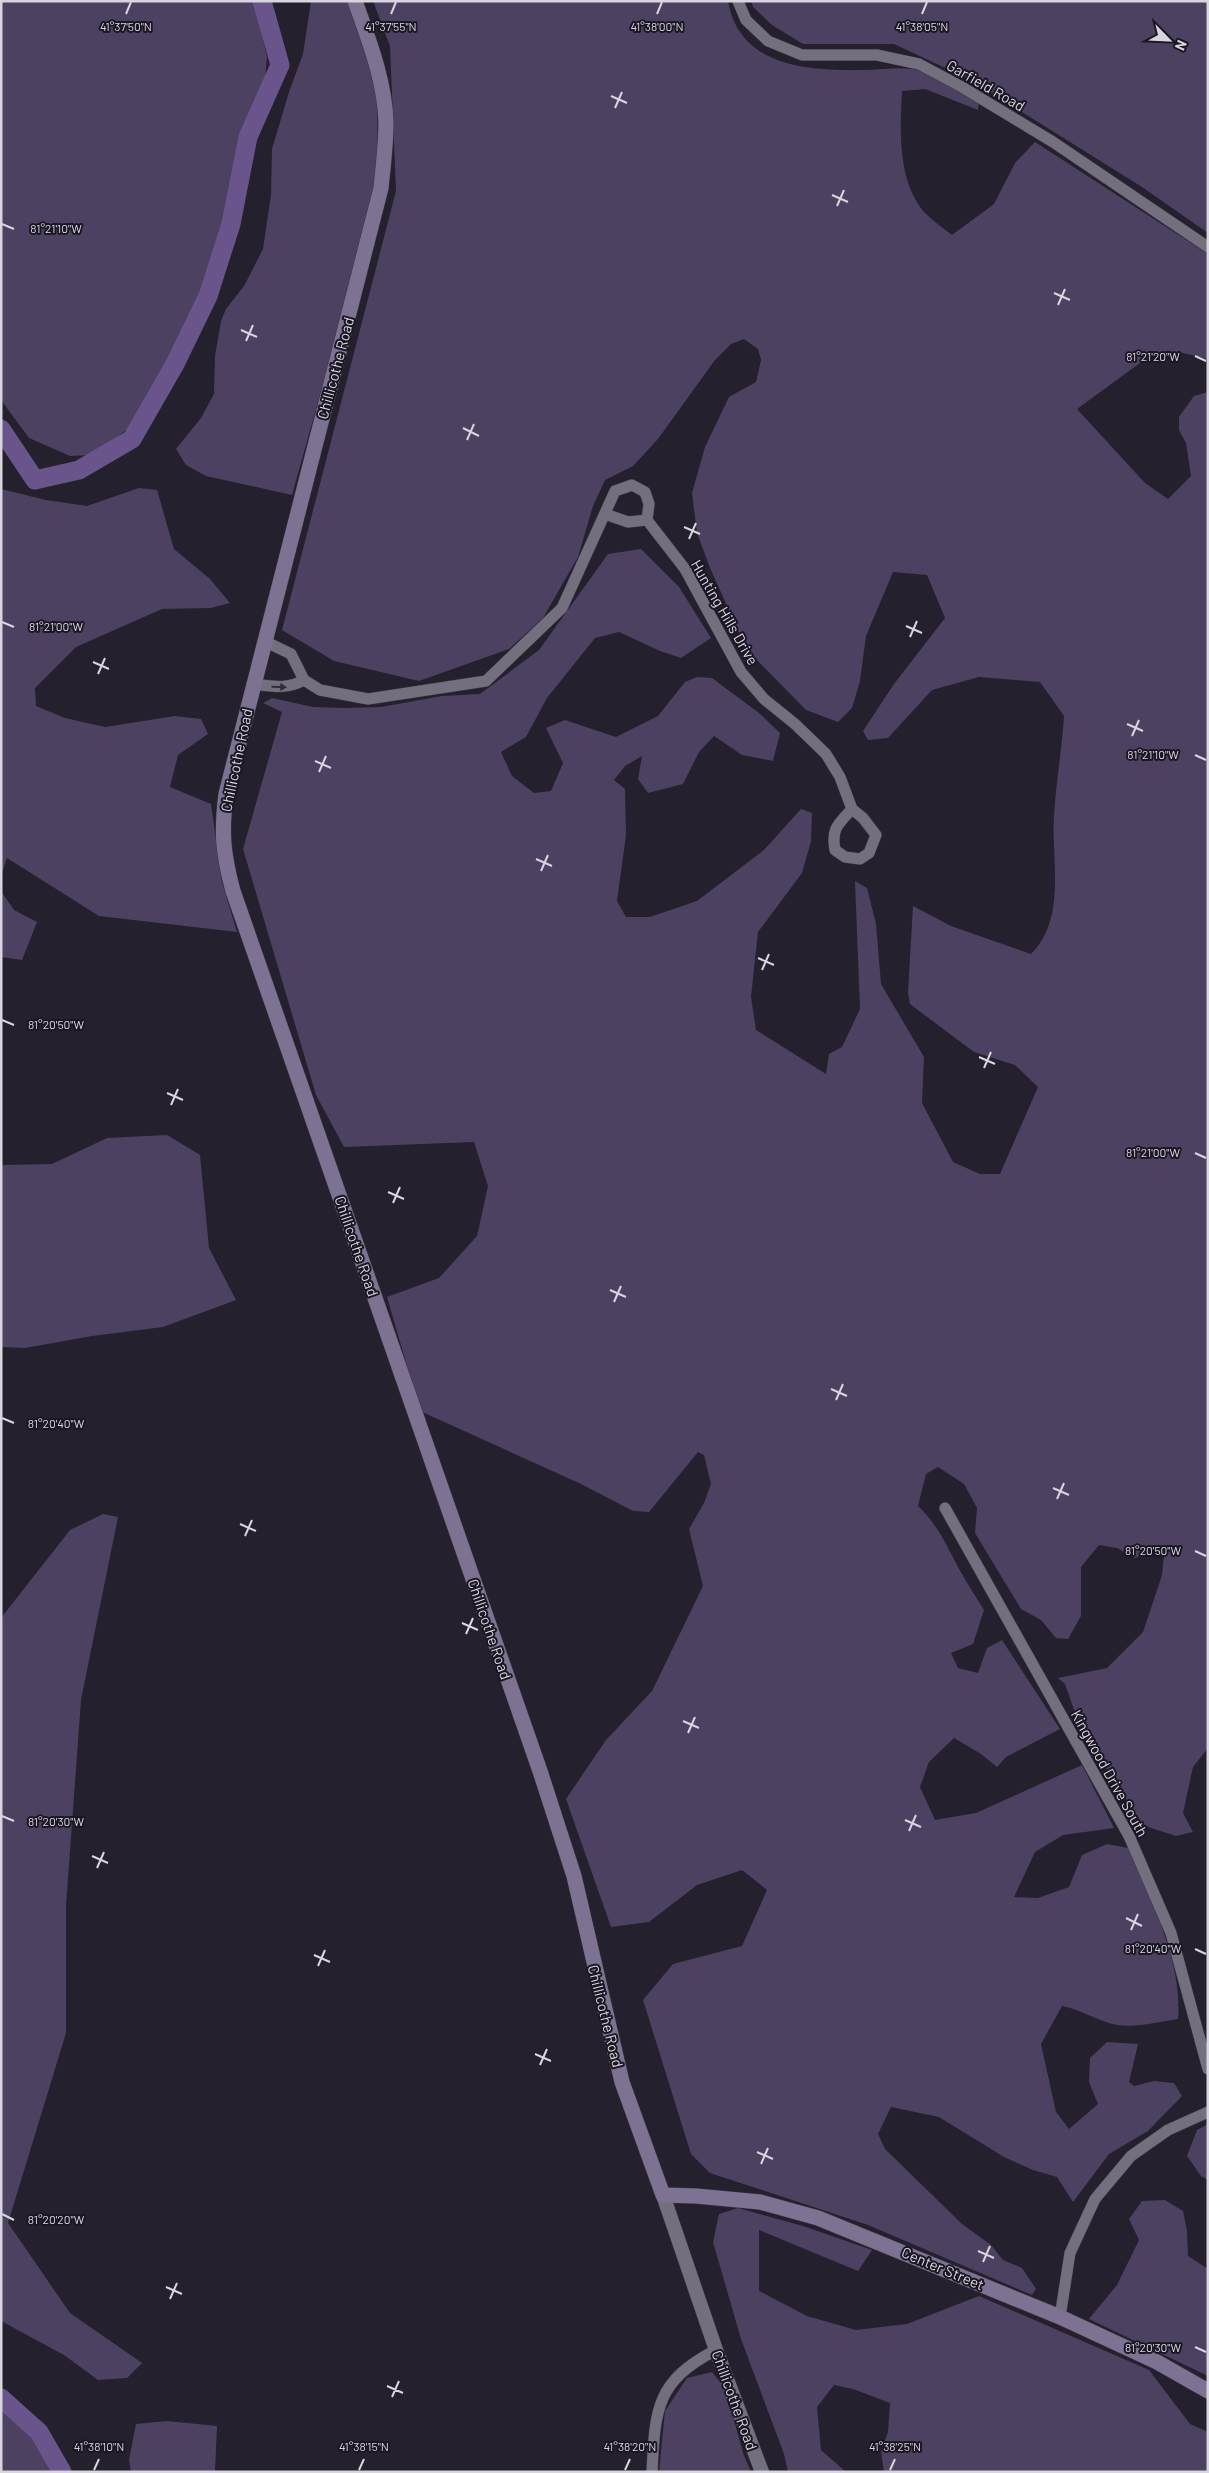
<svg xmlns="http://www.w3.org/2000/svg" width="1209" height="2473" font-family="Barlow,sans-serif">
<rect width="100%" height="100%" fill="#24202d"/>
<g fill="#4c4160">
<polygon points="1,1 254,1 267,57 264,91 233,187 218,255 159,383 133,425 93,455 70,456 29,438 1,400"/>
<polygon points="311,1 348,1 377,91 378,170 366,230 292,495 206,476 186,465 176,449 201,418 214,394 215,356 221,321 226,309 244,286 263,249 271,195 272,149 289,92 303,54"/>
<path d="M 373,1 L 728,1 C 740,69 812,71 868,70 C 885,69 905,66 922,71 C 940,76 962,93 979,102 L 978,110 L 925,89 L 902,91 C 900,129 897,181 925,213 C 933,221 943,228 952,235 L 994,204 L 1015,163 L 1035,142 L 1208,254 L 1208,359 L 1179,352 L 1155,352 L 1077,409 L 1145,483 L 1168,499 L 1191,476 L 1186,443 L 1179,430 L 1179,417 L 1194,396 L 1208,392 L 1208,1748 L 1193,1767 L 1183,1813 L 1193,1832 L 1176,1836 L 1142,1825 L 1080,1727 L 1065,1684 L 1058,1678 L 1107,1668 L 1143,1632 L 1162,1575 L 1165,1546 L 1135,1558 L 1117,1548 L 1099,1545 L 1081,1567 L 1081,1616 L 1068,1639 L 1056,1638 L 1041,1620 L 1021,1609 L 975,1533 L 977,1508 L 964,1484 L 938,1467 L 926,1474 L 918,1506 C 937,1524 946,1544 958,1567 C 966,1581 975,1596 984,1610 L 973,1644 L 951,1653 L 958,1668 L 978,1673 L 987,1648 L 1002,1640 L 1060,1729 L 1006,1757 L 997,1767 L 981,1754 L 954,1738 L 929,1762 L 920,1787 L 935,1820 L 976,1813 L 1082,1765 L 1114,1828 L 1063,1835 L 1035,1852 L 1014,1897 L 1038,1898 L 1069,1887 L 1082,1855 L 1107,1844 L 1128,1848 C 1150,1899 1183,1961 1178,2019 C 1158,2022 1137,2028 1117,2025 C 1100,2022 1082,2010 1062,2006 L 1041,2044 L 1056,2112 L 1069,2129 L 1098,2104 L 1089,2082 L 1090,2058 L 1107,2042 L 1138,2044 L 1129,2082 L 1134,2086 L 1154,2081 L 1174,2083 L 1182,2096 L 1148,2131 L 1109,2154 L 1073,2202 L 1057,2177 L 1033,2170 L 1004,2157 L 939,2117 L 891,2107 L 878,2134 L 885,2149 L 962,2224 L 991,2245 L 1003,2260 L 1022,2268 L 1036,2289 L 1032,2295 L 868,2225 L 710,2173 L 691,2154 L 643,2000 L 673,1964 L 742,1946 L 767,1890 L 742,1870 L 697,1885 L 649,1922 L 611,1927 L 566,1799 L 606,1740 L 652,1691 L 703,1586 L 689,1529 L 704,1503 L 711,1484 L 704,1455 L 698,1452 L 649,1512 L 633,1511 L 581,1484 L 420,1411 L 387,1297 L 439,1278 L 477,1236 L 488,1186 L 474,1142 L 344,1147 L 316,1095 L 243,849 L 282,712 L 263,703 L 272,698 L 313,707 L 344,708 L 381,707 L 442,696 L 480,694 L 539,650 L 608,554 L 641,549 L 679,587 L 711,638 L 681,658 L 660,651 L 619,632 L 595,638 L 547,698 L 526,737 L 501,752 L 512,776 L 534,793 L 551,791 L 563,763 L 546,728 L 565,720 L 616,737 L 658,716 L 685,682 L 697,677 L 712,678 L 759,713 L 780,733 L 773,761 L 742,755 L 714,736 L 699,752 L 683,784 L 648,793 L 638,779 L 642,756 L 625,766 L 614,780 L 625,789 L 626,835 L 617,901 L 626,917 L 650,917 L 697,901 L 764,850 L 801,809 L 812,813 L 811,841 L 802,873 L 758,932 L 751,997 L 756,1030 L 826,1074 L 829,1054 L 842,1047 L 860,1009 L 855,881 L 867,888 L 876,924 L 881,984 L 924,1057 L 922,1103 L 953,1162 L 980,1174 L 1000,1174 L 1038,1087 L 1015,1065 L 974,1052 L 910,1004 L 908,993 L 913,906 L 951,926 L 1031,954 C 1067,918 1051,861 1054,815 C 1056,782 1062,749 1064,716 L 1040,682 L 979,677 L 932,690 L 888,738 L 868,740 L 863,731 L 894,684 L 945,618 L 927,575 L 893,572 L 866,636 L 860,681 L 852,708 L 838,722 L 806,710 L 747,650 L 710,568 L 697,533 L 692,493 L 705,447 L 729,397 L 756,382 L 761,360 L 758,349 L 744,339 L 731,344 L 715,360 L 658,439 L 633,466 L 605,480 L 593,506 L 578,557 L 543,618 L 509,649 L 419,681 L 334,661 L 282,630 L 396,191 L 390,46 Z"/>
<polygon points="751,1 1208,1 1208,233 1142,187 971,80 894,44 803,44 772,25 753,7"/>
<polygon points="139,488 157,490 174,549 210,579 230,603 211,608 162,609 76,647 35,688 36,706 65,718 105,727 175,716 201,719 208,734 178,755 170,787 211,804 222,882 237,932 99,916 7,858 1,876 1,489 46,500 87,506"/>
<polygon points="1,891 14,910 37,922 22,960 1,957"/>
<polygon points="167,1135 200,1155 209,1248 236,1300 163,1327 92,1336 25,1348 1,1347 1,1165 52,1164 107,1138"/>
<polygon points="103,1514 118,1517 81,1700 66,1906 66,2033 8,2223 70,2313 142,2363 127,2378 98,2380 64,2355 1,2321 1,1618 70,1530"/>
<polygon points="1208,2124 1208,2180 1201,2176 1187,2156 1197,2130"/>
<polygon points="1165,2200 1183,2211 1187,2231 1188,2256 1208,2269 1208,2376 1089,2319 1117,2285 1139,2240 1129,2219 1142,2201"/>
<polygon points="738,2208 803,2226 872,2250 858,2271 759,2230 759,2291 807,2316 856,2330 907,2324 979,2296 1149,2370 1190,2424 1208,2432 1208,2472 884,2472 881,2452 888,2432 890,2403 853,2389 834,2385 817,2407 821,2450 846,2472 788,2472 784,2454 741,2339 713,2242 719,2214"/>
<polygon points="712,2372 726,2390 743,2453 751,2472 659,2472 665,2411 687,2378"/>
<polygon points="1,2398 39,2432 62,2472 1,2472"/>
<polygon points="167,2421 217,2426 215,2472 131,2472 129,2460 136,2424"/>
</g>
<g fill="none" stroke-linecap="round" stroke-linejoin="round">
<g stroke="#69558b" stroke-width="19">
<polyline points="1,429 35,480 79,470 132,439 175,364 208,296 231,224 248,137 280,65 262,1"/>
<polyline points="1,2398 39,2432 62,2472"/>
</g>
<defs>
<g id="minor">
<polyline points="738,1 746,20 768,41 802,55 877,55 919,64 962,87 1053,142 1208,247"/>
<polyline points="605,514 628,522 647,520"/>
<path d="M 264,641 L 291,654 L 304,680 L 320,690 L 368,699 L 486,681 L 562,608 L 615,491 L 632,485 L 645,492 L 649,504 L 647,520 L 685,569 L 741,672 L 764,699 L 795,724 L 826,754 L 840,777 L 852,809 L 863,818 L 876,835 L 869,853 L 860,859 L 845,857 L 835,850 C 831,829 838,824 852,809"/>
<path d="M 252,684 C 272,686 286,690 304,680"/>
<polyline points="945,1508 1129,1836 1171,1933 1208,2069"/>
<polyline points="1060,2317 1070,2253 1095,2199 1131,2156 1168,2130 1208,2112"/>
<path d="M 652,2472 C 655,2409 656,2381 716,2350"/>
</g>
<polyline id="tertiary" points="663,2195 716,2350 762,2472"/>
<path id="secondary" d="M 355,1 C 369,41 385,81 386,123 C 386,145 383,167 381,188 L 226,794 C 221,832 223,854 233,891 L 540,1771 L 574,1876 L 622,2082 L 663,2195 L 696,2196 L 760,2202 L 818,2218 L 1060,2317 L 1157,2362 L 1208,2391"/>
</defs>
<use href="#minor" stroke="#3d3a45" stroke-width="12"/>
<use href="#tertiary" stroke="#3d3a45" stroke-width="15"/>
<use href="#secondary" stroke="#3d3a45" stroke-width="16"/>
<use href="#minor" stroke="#746f7e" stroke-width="11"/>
<use href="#tertiary" stroke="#746f7e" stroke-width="14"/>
<use href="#secondary" stroke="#7e7293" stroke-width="15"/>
</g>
<defs><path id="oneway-solid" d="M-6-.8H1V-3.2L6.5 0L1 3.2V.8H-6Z" transform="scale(1.25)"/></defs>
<use fill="#312c3a" href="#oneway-solid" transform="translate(279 687) rotate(1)"/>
<path fill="none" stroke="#d7d5dd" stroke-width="2" d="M 126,14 L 131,2M 391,14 L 396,2M 657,14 L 662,2M 922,14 L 927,2M 611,96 L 627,103M 615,108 L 622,92M 832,195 L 848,202M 837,206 L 844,190M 2,224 L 14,229M 1054,293 L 1070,300M 1058,305 L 1065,289M 241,330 L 257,337M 246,341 L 253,325M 1195,356 L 1206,361M 463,428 L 479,436M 467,440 L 474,424M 684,527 L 700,534M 689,539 L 696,523M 2,622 L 14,627M 906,626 L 922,633M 910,637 L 917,621M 93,662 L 109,669M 98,674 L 105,658M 1127,724 L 1143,731M 1132,736 L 1139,720M 1195,755 L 1206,760M 315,761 L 331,768M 319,772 L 326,756M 536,859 L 552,866M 541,871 L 548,855M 758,958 L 774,965M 762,970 L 769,954M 2,1020 L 14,1025M 979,1057 L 995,1064M 984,1068 L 991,1052M 167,1093 L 183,1100M 171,1105 L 178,1089M 1195,1153 L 1206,1158M 388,1192 L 404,1199M 393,1203 L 400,1187M 610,1290 L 626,1297M 614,1302 L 621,1286M 831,1389 L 847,1396M 836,1400 L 843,1384M 2,1418 L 14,1423M 1053,1488 L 1069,1495M 1057,1499 L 1064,1483M 240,1524 L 256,1531M 245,1536 L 252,1520M 1195,1551 L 1206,1556M 462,1623 L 478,1630M 466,1634 L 473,1618M 683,1721 L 699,1728M 688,1733 L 695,1717M 2,1816 L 14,1821M 905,1820 L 921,1827M 909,1831 L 916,1815M 92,1856 L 108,1863M 97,1868 L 104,1852M 1126,1918 L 1142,1926M 1131,1930 L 1138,1914M 1195,1949 L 1206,1954M 314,1955 L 330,1962M 318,1966 L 325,1950M 535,2054 L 551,2061M 540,2065 L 547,2049M 757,2152 L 773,2159M 761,2164 L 768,2148M 2,2214 L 14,2220M 978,2251 L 994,2258M 983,2262 L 990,2246M 166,2287 L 182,2294M 170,2299 L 177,2283M 1195,2347 L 1206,2352M 387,2386 L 403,2393M 392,2397 L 399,2381M 94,2470 L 99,2459M 359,2470 L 364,2459M 625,2470 L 630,2459M 890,2470 L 895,2459"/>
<g text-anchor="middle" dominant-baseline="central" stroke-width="4" stroke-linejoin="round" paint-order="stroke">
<g font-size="15" fill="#d7d5dd" stroke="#1b1623">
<text transform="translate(986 85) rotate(30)">Garfield Road</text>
<text transform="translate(335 368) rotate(-75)">Chillicothe Road</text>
<text transform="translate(725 612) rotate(60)">Hunting Hills Drive</text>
<text transform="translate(236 760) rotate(-78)">Chillicothe Road</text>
<text transform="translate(357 1246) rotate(71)">Chillicothe Road</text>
<text transform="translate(490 1629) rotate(71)">Chillicothe Road</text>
<text transform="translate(1110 1773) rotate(61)">Kingwood Drive South</text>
<text transform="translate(606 2016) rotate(76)">Chillicothe Road</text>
<text transform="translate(943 2268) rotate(23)">Center Street</text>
<text transform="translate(735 2400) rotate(70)">Chillicothe Road</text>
</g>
</g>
<g font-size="12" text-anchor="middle" fill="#d7d5dd" stroke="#1b1623" stroke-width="4" stroke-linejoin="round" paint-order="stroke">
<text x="126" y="31">41°37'50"N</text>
<text x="391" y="31">41°37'55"N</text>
<text x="922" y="31">41°38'05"N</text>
<text x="657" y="31">41°38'00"N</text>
<text x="56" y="233">81°21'10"W</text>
<text x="1153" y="361">81°21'20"W</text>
<text x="56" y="631">81°21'00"W</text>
<text x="1153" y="759">81°21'10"W</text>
<text x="56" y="1029">81°20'50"W</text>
<text x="1153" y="1157">81°21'00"W</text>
<text x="56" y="1428">81°20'40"W</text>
<text x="1153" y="1555">81°20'50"W</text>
<text x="56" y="1826">81°20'30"W</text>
<text x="1153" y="1953">81°20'40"W</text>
<text x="56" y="2224">81°20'20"W</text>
<text x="1153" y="2352">81°20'30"W</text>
<text x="99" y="2451">41°38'10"N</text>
<text x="364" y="2451">41°38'15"N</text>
<text x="630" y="2451">41°38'20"N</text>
<text x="895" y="2451">41°38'25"N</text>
</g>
<rect width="1209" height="2473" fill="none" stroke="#d7d5dd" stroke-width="5"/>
<g transform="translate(1169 40) rotate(114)" stroke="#1b1623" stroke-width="4" paint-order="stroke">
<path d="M0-4L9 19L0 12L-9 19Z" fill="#d7d5dd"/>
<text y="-8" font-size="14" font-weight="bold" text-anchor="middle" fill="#d7d5dd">N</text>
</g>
</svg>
